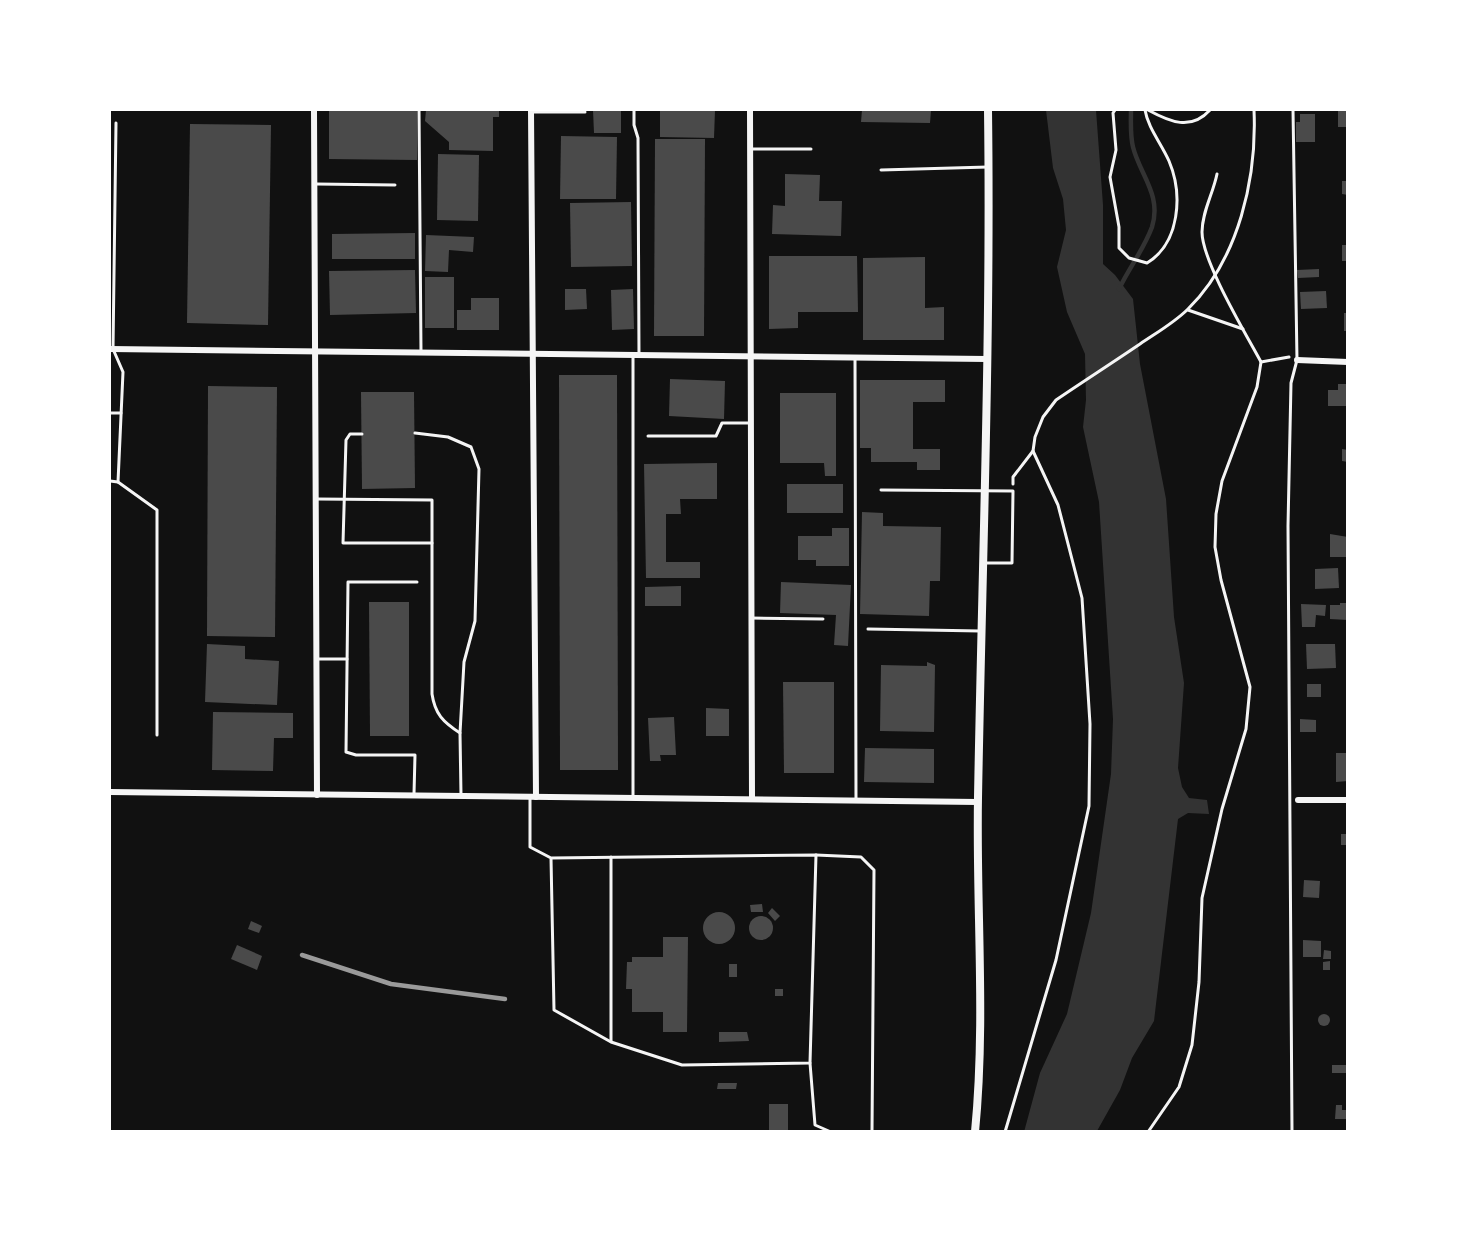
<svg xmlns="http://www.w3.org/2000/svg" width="1457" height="1241" font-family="Georgia,serif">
<rect width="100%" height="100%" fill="#111"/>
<polygon fill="#333" points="1046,110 1096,110 1103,205 1103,264 1115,275 1133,299 1140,364 1166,499 1174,617 1184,683 1178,768 1182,787 1189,798 1207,800 1209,814 1188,813 1178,819 1154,1021 1132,1058 1120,1090 1097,1131 1024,1132 1040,1073 1067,1014 1091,913 1111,774 1113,719 1099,502 1083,427 1086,400 1085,354 1067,312 1057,267 1066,230 1063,199 1053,168"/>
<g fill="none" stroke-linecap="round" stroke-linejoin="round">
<path stroke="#333" stroke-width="4.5" d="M 1119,289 C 1129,268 1144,249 1152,227 C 1162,195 1140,175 1133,147 C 1130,135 1131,121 1131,110"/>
</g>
<g fill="#4a4a4a">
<polygon points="329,110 417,110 417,160 329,159"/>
<polygon points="426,110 499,110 499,117 493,117 493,151 449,150 449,142 425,121"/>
<polygon points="593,110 621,110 621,133 594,133"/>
<polygon points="660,110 715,110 714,138 660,137"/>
<polygon points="862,110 931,110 930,123 861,122"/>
<rect x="1338" y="110" width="10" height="17"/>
<polygon points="1300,114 1315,114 1315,142 1296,142 1296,122 1300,122"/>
<polygon points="190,124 271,125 268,325 187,323"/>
<polygon points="561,136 617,137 616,199 560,199"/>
<polygon points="655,139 705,139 704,336 654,336"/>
<polygon points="438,154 479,155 478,221 437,220"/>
<polygon points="785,174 820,175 819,201 842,201 841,236 772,234 773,205 785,206"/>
<polygon points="1342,181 1348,181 1348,195 1342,194"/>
<polygon points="631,202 632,266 571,267 570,203"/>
<polygon points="415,233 415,259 332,259 332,234"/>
<polygon points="426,235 474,237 473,252 449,250 448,272 425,271"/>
<rect x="1342" y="245" width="6" height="16"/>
<polygon points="769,256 857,256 858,312 798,312 798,328 769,329"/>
<polygon points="925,257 925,308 944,307 944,340 863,340 863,258"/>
<polygon points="1319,269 1319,277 1298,278 1297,270"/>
<polygon points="415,270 416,313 330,315 329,271"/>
<rect x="425" y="277" width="29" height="51"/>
<polygon points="565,289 586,289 587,309 565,310"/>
<polygon points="633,289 634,329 612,330 611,290"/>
<polygon points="1326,291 1327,308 1301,309 1300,292"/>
<polygon points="471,298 499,298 499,330 457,330 457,310 471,310"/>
<rect x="1344" y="313" width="4" height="18"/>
<polygon points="559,375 617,375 618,770 560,770"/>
<polygon points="670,379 725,381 724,419 669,416"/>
<polygon points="860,380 945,380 945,402 913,402 913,449 940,449 940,470 917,470 917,462 871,462 871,448 860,448"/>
<polygon points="1338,384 1348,384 1348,406 1328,406 1328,390 1338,390"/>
<polygon points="208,386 277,387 275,637 207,636"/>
<polygon points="361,392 414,392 415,488 362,489"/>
<polygon points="780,393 836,393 836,476 825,476 824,463 780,463"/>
<polygon points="1342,449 1348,450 1348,462 1342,461"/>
<polygon points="717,463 717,499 680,499 681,514 666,514 666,562 700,562 700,578 646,578 644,464"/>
<rect x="787" y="484" width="56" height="29"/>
<polygon points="862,512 883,513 883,526 941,527 940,581 930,581 929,616 860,614"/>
<polygon points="832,528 849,528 849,566 816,566 816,560 798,560 798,536 832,536"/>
<polygon points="1330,534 1348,537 1348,557 1330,557"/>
<polygon points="1338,568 1339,588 1315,589 1315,569"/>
<polygon points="781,582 851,585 848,646 834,645 836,615 780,613"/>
<polygon points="681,586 681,606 645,606 645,587"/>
<polygon points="369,602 409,602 409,736 370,736"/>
<polygon points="1340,603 1348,603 1348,620 1330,619 1330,605 1340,605"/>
<polygon points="1301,604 1326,605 1325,616 1316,615 1315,627 1302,627"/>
<polygon points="207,644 245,646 245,659 279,661 277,705 205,702"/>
<polygon points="1306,644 1335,644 1336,668 1307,669"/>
<polygon points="927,662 935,665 934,732 880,731 881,665 927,666"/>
<polygon points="783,682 834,682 834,773 784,773"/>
<rect x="1307" y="684" width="14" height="13"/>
<polygon points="706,708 729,709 729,736 706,736"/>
<polygon points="213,712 293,713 293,738 274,738 273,771 212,770"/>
<polygon points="674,717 676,755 660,755 661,761 650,761 648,718"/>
<polygon points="1300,719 1316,720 1316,732 1300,732"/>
<polygon points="865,748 934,749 934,783 864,782"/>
<polygon points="1336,753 1348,753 1348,781 1336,782"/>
<rect x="1341" y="834" width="7" height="11"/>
<polygon points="1304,880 1320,881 1319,898 1303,897"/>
<polygon points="762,904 763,912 751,912 750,905"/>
<polygon points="772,908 780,916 775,921 768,913"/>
<circle cx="719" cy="928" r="16"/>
<circle cx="761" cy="928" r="12"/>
<polygon points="251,921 262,926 259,933 248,929"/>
<polygon points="663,937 688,937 687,1032 663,1032 663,1012 632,1012 632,989 626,989 627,962 632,962 632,957 663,957"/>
<polygon points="1303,940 1321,941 1321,957 1303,957"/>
<polygon points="237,945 262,956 257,970 231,959"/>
<polygon points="1324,950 1331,951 1331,959 1323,959"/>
<polygon points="1330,961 1330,970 1323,970 1323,962"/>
<rect x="729" y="964" width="8" height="13"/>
<rect x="775" y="989" width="8" height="7"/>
<circle cx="1324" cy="1020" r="6"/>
<polygon points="719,1032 747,1032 749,1041 719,1042"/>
<rect x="1332" y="1065" width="14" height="8"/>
<polygon points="718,1083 737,1083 736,1089 717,1089"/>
<rect x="769" y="1104" width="19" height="28"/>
<polygon points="1336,1105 1342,1105 1342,1110 1348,1110 1348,1119 1335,1119"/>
</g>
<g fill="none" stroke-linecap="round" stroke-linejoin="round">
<g stroke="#f5f5f5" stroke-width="3">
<path d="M 1115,110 L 1113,113 L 1116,150 L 1110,177 L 1119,227 L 1119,248 L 1129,258 L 1147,263 C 1180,243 1183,194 1169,161 C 1161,143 1148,128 1145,110"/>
<path d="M 1148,110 C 1170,122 1191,131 1210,110"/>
<path d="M 1217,174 C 1213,194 1202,212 1202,232 C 1202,261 1246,334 1261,362 L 1289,357"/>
<polyline points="1188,310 1243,329"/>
<polyline points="1013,484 1013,477 1033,451"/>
<path d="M 1005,1132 L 1056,960 L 1089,806 L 1090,724 L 1082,598 L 1058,505 L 1033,451 L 1035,437 L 1043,417 L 1056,400 C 1084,381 1112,363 1140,344 C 1156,333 1174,323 1188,309 C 1239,259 1257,178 1254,110"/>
<polyline points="1148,1132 1179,1087 1192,1045 1199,982 1202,898 1222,809 1246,729 1250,687 1221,580 1215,547 1216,514 1222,481 1257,387 1261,362"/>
</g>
<g stroke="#f5f5f5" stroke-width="3">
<polyline points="419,110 421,351"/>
<polyline points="634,110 634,125 638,138 639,354"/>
<polyline points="531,112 585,112"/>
<polyline points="116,123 113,349 123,372 118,482 157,510 157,735"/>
<polyline points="750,149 811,149"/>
<polyline points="881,170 988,167"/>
<polyline points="316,184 395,185"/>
<polyline points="855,358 856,800"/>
<polyline points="110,413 121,413"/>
<polyline points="415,433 448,437 471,447 479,469 475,621 464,662 460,733"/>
<polyline points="362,434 350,434 346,440 343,543 432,543"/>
<polyline points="648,436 716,436 722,423 751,423"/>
<polyline points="110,481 118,482"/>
<polyline points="881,490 1013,491 1012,563 986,563"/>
<path d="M 317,499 L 432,500 L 432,694 C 435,714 443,722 460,733 L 461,795"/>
<polyline points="751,618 823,619"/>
<polyline points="868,629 980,631"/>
<polyline points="316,659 347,659"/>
<polyline points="414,794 415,755 356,755 346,752 348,582 417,582"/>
<polyline points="530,797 530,847 551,858 816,855 810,1063 682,1065 611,1042 554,1010 551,858"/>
<polyline points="633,798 633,356"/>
<polyline points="816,855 861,857 874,870 872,1132"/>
<polyline points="611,1041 611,857"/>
<polyline points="810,1063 815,1125 831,1132"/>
<polyline points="1292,1132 1288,526 1291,383 1297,360 1293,110"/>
</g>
<g stroke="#f5f5f5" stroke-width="6">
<polyline points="314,110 317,795"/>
<polyline points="531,110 536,797"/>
<polyline points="750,110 752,799"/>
<polyline points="110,349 987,359"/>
<polyline points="1297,360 1348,362"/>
<polyline points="110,792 978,802"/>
<polyline points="1298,800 1348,800"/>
</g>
<path stroke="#f5f5f5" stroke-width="8" d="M 975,1132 C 986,1020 976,909 978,798 C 982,568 991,339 988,110"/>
<polyline stroke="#9a9a9a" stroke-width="4.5" points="302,955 391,984 505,999"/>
</g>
<rect width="1457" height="1241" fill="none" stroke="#ffffff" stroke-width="222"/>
</svg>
